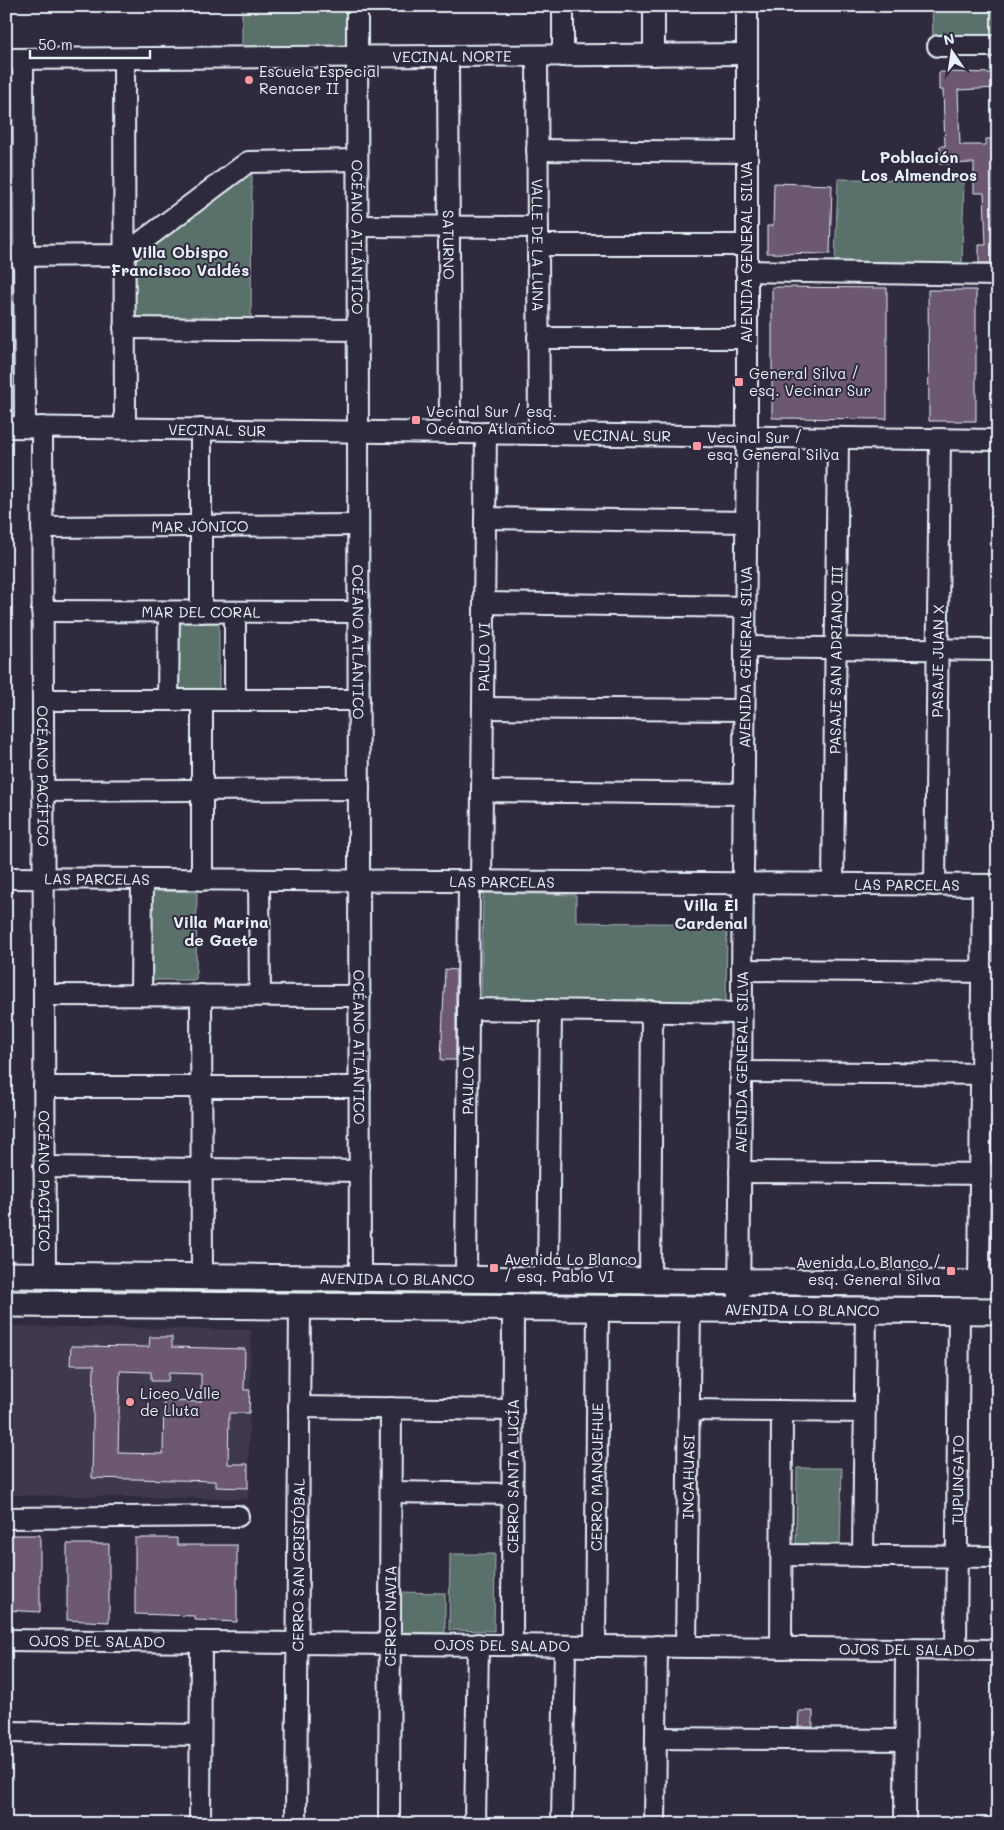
<svg xmlns="http://www.w3.org/2000/svg" width="1004" height="1830" font-family="Mali,sans-serif">
<rect width="100%" height="100%" fill="#2f2a3d"/>
<filter id="ink" filterUnits="userSpaceOnUse"><feTurbulence type="fractalNoise" baseFrequency=".02" numOctaves="2"/><feDisplacementMap in="SourceGraphic" scale="10" xChannelSelector="R" yChannelSelector="G"/><feConvolveMatrix kernelMatrix="1 2 1 2 8 2 1 2 1" color-interpolation-filters="sRGB"/></filter>
<g filter="url(#ink)">
<polygon fill="#41384c" points="12,1326 251,1330 248,1499 9,1495"/>
<g fill="#5a706a" stroke="#a1b0b1">
<polygon points="242,6 347,6 347,48 242,49"/>
<polygon points="932,6 998,6 998,39 933,40"/>
<polygon points="252,171 251,321 134,320 135,258"/>
<polygon points="838,179 964,180 962,263 835,261"/>
<polygon points="178,623 219,623 219,692 177,691"/>
<polygon points="152,891 197,892 196,980 151,980"/>
<polygon points="483,893 576,895 576,922 727,924 726,1002 481,1000"/>
<polygon points="797,1468 842,1468 840,1545 796,1544"/>
<polygon points="450,1554 495,1554 494,1631 449,1630"/>
<polygon points="398,1592 445,1593 445,1633 397,1632"/>
</g>
<g fill="#6c586f" stroke="#e8f1f8" fill-rule="evenodd">
<polygon points="939,72 998,73 998,88 958,90 960,145 986,145 986,139 998,139 998,263 979,263 979,245 986,245 984,193 974,193 974,163 940,164 940,146 945,146 943,90 939,90"/>
<polygon points="774,183 832,185 830,254 767,253 767,226 773,226"/>
<polygon points="772,287 887,288 887,419 772,418"/>
<polygon points="928,290 976,290 976,421 929,421"/>
<polygon points="445,969 456,970 456,1060 441,1060"/>
<path d="M 150,1337 L 172,1337 L 172,1347 L 245,1349 L 244,1390 L 250,1390 L 249,1413 L 229,1413 L 228,1464 L 248,1464 L 248,1488 L 216,1487 L 216,1481 L 92,1478 L 94,1365 L 70,1365 L 71,1346 L 149,1347 ZM 120,1371 L 151,1372 L 151,1381 L 168,1381 L 169,1373 L 201,1374 L 201,1402 L 164,1401 L 163,1454 L 118,1453 Z"/>
<polygon points="6,1535 40,1535 40,1612 6,1610"/>
<polygon points="135,1538 177,1538 177,1545 237,1545 237,1622 195,1620 195,1616 135,1614"/>
<polygon points="67,1544 109,1544 109,1622 67,1620"/>
<polygon points="799,1711 813,1711 813,1727 798,1727"/>
</g>
<g fill="none" stroke-linecap="round" stroke-linejoin="round">
<defs>
<g id="minor">
<path id="s1" d="M 357,6 L 360,1278"/>
<polyline points="654,6 654,55"/>
<polyline points="938,46 998,46"/>
<path id="s2" d="M 537,56 L 539,434"/>
<polyline points="563,56 563,6"/>
<path id="s3" d="M 448,57 L 450,433"/>
<path id="s4" d="M 6,59 L 747,54"/>
<polyline points="23,59 25,427"/>
<polyline points="124,59 125,428"/>
<polyline points="537,150 746,152"/>
<polyline points="357,226 538,227"/>
<polyline points="538,245 746,245"/>
<polyline points="6,256 124,255 248,162 357,160"/>
<polyline points="746,271 998,275"/>
<polyline points="124,328 358,330"/>
<polyline points="538,338 746,338"/>
<path id="s5" d="M 6,427 L 998,440"/>
<path id="s6" d="M 42,427 L 45,1275"/>
<polyline points="485,518 746,522"/>
<path id="s7" d="M 42,527 L 358,525"/>
<polyline points="484,603 745,607"/>
<path id="s8" d="M 42,611 L 359,612"/>
<polyline points="201,612 201,429"/>
<polyline points="745,647 998,650"/>
<polyline points="43,700 359,700"/>
<polyline points="168,700 169,612"/>
<polyline points="202,700 202,880"/>
<polyline points="235,700 235,612"/>
<polyline points="483,708 744,710"/>
<polyline points="43,791 359,789"/>
<polyline points="482,791 744,794"/>
<path id="s9" d="M 6,878 L 998,885"/>
<polyline points="259,880 260,995"/>
<path id="s10" d="M 481,882 L 486,433"/>
<path id="s11" d="M 833,884 L 838,438"/>
<path id="s12" d="M 935,885 L 940,439"/>
<polyline points="742,970 998,972"/>
<polyline points="44,995 360,996"/>
<polyline points="141,995 142,879"/>
<polyline points="201,995 202,1276"/>
<polyline points="468,1009 741,1013"/>
<polyline points="741,1072 998,1074"/>
<polyline points="44,1087 360,1087"/>
<polyline points="44,1167 360,1171"/>
<polyline points="740,1172 998,1174"/>
<path id="s13" d="M 466,1279 L 469,881"/>
<polyline points="548,1280 551,1010"/>
<polyline points="650,1281 652,1011"/>
<polyline points="979,1284 983,885"/>
<path id="s14" d="M 739,1308 L 747,437 L 747,6"/>
<polyline points="299,1407 513,1410"/>
<polyline points="689,1410 864,1412"/>
<polyline points="391,1492 513,1494"/>
<polyline points="6,1518 238,1516"/>
<polyline points="782,1555 998,1557"/>
<polyline points="863,1556 866,1310"/>
<path id="s15" d="M 6,1640 L 998,1650"/>
<path id="s16" d="M 512,1645 L 513,1307"/>
<path id="s17" d="M 595,1646 L 598,1308"/>
<path id="s18" d="M 686,1647 L 690,1308"/>
<polyline points="781,1648 782,1411"/>
<path id="s19" d="M 956,1649 L 959,1311"/>
<polyline points="6,1732 200,1735"/>
<polyline points="656,1738 905,1740"/>
<polyline points="200,1824 201,1642"/>
<path id="s20" d="M 296,1824 L 300,1306"/>
<path id="s21" d="M 389,1824 L 391,1408"/>
<polyline points="475,1824 478,1644"/>
<polyline points="562,1824 565,1646"/>
<polyline points="655,1824 657,1646"/>
<polyline points="905,1824 906,1649"/>
</g>
<g id="major">
<path id="s22" d="M 6,1275 L 998,1284"/>
<path id="s23" d="M 6,1304 L 998,1311"/>
</g>
</defs>
<use href="#minor" stroke="#e8f1f8" stroke-width="24"/>
<use href="#major" stroke="#e8f1f8" stroke-width="29"/>
<use href="#minor" stroke="#2f2a3d" stroke-width="20"/>
<use href="#major" stroke="#2f2a3d" stroke-width="25"/>
</g>
</g>
<g fill="#ff9aa2" stroke="#2f2a3d" stroke-width="2">
<circle cx="249" cy="80" r="5"/>
<rect x="734" y="377" width="10" height="10" rx="2.5"/>
<rect x="411" y="415" width="10" height="10" rx="2.5"/>
<rect x="692" y="441" width="10" height="10" rx="2.5"/>
<rect x="489" y="1263" width="10" height="10" rx="2.5"/>
<rect x="946" y="1266" width="10" height="10" rx="2.5"/>
<circle cx="130" cy="1402" r="5"/>
</g>
<g text-anchor="middle" dominant-baseline="central" stroke-width="4" stroke-linejoin="round" paint-order="stroke">
<g font-size="15" fill="#e8f1f8" stroke="#2f2a3d">
<text stroke="none"><textPath href="#s4" startOffset="446">VECINAL NORTE</textPath></text>
<text stroke="none"><textPath href="#s1" startOffset="231">OCÉANO ATLÁNTICO</textPath></text>
<text stroke="none"><textPath href="#s3" startOffset="188">SATURNO</textPath></text>
<text stroke="none"><textPath href="#s2" startOffset="189">VALLE DE LA LUNA</textPath></text>
<text transform="translate(746 252) rotate(-90)">AVENIDA GENERAL SILVA</text>
<text stroke="none"><textPath href="#s5" startOffset="211">VECINAL SUR</textPath></text>
<text stroke="none"><textPath href="#s5" startOffset="616">VECINAL SUR</textPath></text>
<text stroke="none"><textPath href="#s7" startOffset="158">MAR JÓNICO</textPath></text>
<text stroke="none"><textPath href="#s8" startOffset="159">MAR DEL CORAL</textPath></text>
<text stroke="none"><textPath href="#s1" startOffset="636">OCÉANO ATLÁNTICO</textPath></text>
<text stroke="none"><textPath href="#s10" startOffset="225">PAULO VI</textPath></text>
<text stroke="none"><textPath href="#s14" startOffset="651">AVENIDA GENERAL SILVA</textPath></text>
<text stroke="none"><textPath href="#s11" startOffset="224">PASAJE SAN ADRIANO III</textPath></text>
<text stroke="none"><textPath href="#s12" startOffset="224">PASAJE JUAN X</textPath></text>
<text stroke="none"><textPath href="#s6" startOffset="349">OCÉANO PACÍFICO</textPath></text>
<text stroke="none"><textPath href="#s9" startOffset="91">LAS PARCELAS</textPath></text>
<text stroke="none"><textPath href="#s9" startOffset="496">LAS PARCELAS</textPath></text>
<text stroke="none"><textPath href="#s9" startOffset="901">LAS PARCELAS</textPath></text>
<text stroke="none"><textPath href="#s1" startOffset="1041">OCÉANO ATLÁNTICO</textPath></text>
<text stroke="none"><textPath href="#s14" startOffset="246">AVENIDA GENERAL SILVA</textPath></text>
<text stroke="none"><textPath href="#s13" startOffset="199">PAULO VI</textPath></text>
<text stroke="none"><textPath href="#s6" startOffset="754">OCÉANO PACÍFICO</textPath></text>
<text stroke="none"><textPath href="#s22" startOffset="391">AVENIDA LO BLANCO</textPath></text>
<text stroke="none"><textPath href="#s23" startOffset="796">AVENIDA LO BLANCO</textPath></text>
<text stroke="none"><textPath href="#s16" startOffset="169">CERRO SANTA LUCÍA</textPath></text>
<text stroke="none"><textPath href="#s17" startOffset="169">CERRO MANQUEHUE</textPath></text>
<text stroke="none"><textPath href="#s18" startOffset="170">INCAHUASI</textPath></text>
<text stroke="none"><textPath href="#s19" startOffset="169">TUPUNGATO</textPath></text>
<text stroke="none"><textPath href="#s20" startOffset="259">CERRO SAN CRISTÓBAL</textPath></text>
<text stroke="none"><textPath href="#s21" startOffset="208">CERRO NAVIA</textPath></text>
<text stroke="none"><textPath href="#s15" startOffset="91">OJOS DEL SALADO</textPath></text>
<text stroke="none"><textPath href="#s15" startOffset="496">OJOS DEL SALADO</textPath></text>
<text stroke="none"><textPath href="#s15" startOffset="901">OJOS DEL SALADO</textPath></text>
</g>
<g font-size="15" fill="#e8f1f8" stroke="#2f2a3d" text-anchor="start">
<text x="259" y="71">Escuela Especial<tspan x="259" dy="17">Renacer II</tspan></text>
<text x="749" y="373">General Silva /<tspan x="749" dy="17">esq. Vecinar Sur</tspan></text>
<text x="426" y="411">Vecinal Sur / esq.<tspan x="426" dy="17">Océano Atlantico</tspan></text>
<text x="707" y="437">Vecinal Sur /<tspan x="707" dy="17">esq. General Silva</tspan></text>
<text x="504" y="1259">Avenida Lo Blanco<tspan x="504" dy="17">/ esq. Pablo VI</tspan></text>
<text x="941" y="1262" text-anchor="end">Avenida Lo Blanco /<tspan x="941" dy="17">esq. General Silva</tspan></text>
<text x="140" y="1393">Liceo Valle<tspan x="140" dy="17">de Lluta</tspan></text>
</g>
<g font-size="16" font-weight="bold" fill="#e8f1f8" stroke="#2f2a3d">
<text x="919" y="156">Población<tspan x="919" dy="18">Los Almendros</tspan></text>
<text x="180" y="251">Villa Obispo<tspan x="180" dy="18">Francisco Valdés</tspan></text>
<text x="711" y="904">Villa El<tspan x="711" dy="18">Cardenal</tspan></text>
<text x="221" y="921">Villa Marina<tspan x="221" dy="18">de Gaete</tspan></text>
</g>
</g>
<rect width="1004" height="1830" fill="none" stroke="#2f2a3d" stroke-width="25"/>
<rect x="12" y="12" width="979" height="1805" fill="none" stroke="#e8f1f8" stroke-width="2" filter="url(#ink)"/>
<g transform="translate(952 52) rotate(347)" stroke="#2f2a3d" stroke-width="4" paint-order="stroke">
<path d="M0-4L9 19L0 12L-9 19Z" fill="#e8f1f8"/>
<text y="-8" font-size="14" font-weight="bold" text-anchor="middle" fill="#e8f1f8">N</text>
</g>
<path d="M30 50v8h120v-8" fill="none" stroke="#e8f1f8" stroke-width="2.5"/>
<text x="38" y="50" font-size="15" fill="#e8f1f8" stroke="#2f2a3d" stroke-width="4" paint-order="stroke">50 m</text>
</svg>
